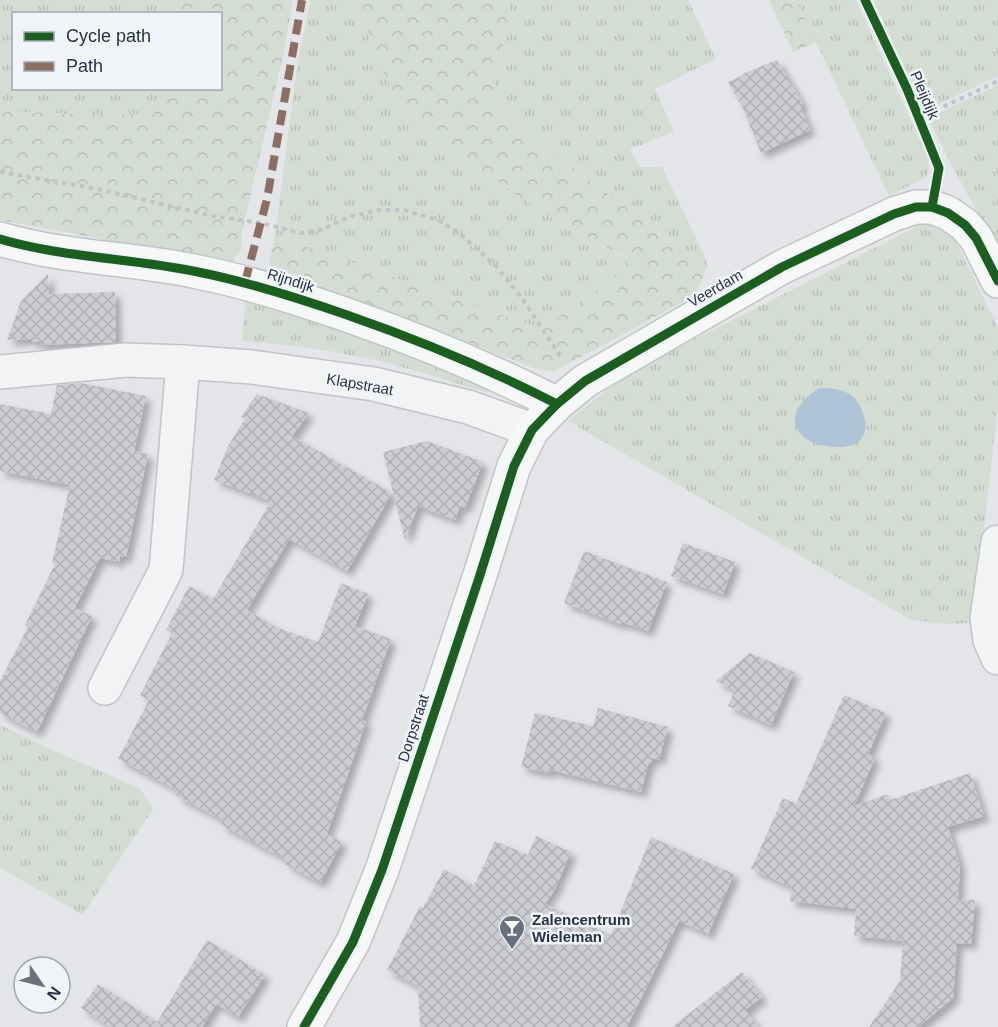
<svg xmlns="http://www.w3.org/2000/svg" width="998" height="1027" font-family="Arial,sans-serif">
<defs>
<pattern id="grass-tufts" width="24" height="20" patternUnits="userSpaceOnUse" patternTransform="scale(1.5)"><rect width="24" height="20" fill="#d4ddd3"/><path d="M3 7l-1-3M5 7V3M7 7l1-3M15 17l-1-3M17 17v-4M19 17l1-3" fill="none" stroke="#b6beb6"/></pattern>
<pattern id="forest-crowns" width="20" height="18" patternUnits="userSpaceOnUse" patternTransform="scale(1.5)"><rect width="20" height="18" fill="#d4ddd3"/><path d="M2 6a3 3 0 1 1 6 0M12 15a3 3 0 1 1 6 0" fill="none" stroke="#b6beb6"/></pattern>
<pattern id="building-cross-hatch" width="8" height="8" patternUnits="userSpaceOnUse" patternTransform="scale(1.5)"><rect width="8" height="8" fill="#cbcdd1"/><path d="M0 0l8 8M0 8l8-8" fill="none" stroke="#aeb0b5"/></pattern>
<filter id="shadow"><feDropShadow dx="5.5" dy="5.5" stdDeviation="3" flood-color="#0004"/></filter>
</defs>
<rect width="100%" height="100%" fill="#e3e5e8"/>
<g fill="url(#grass-tufts)">
<polygon points="0,0 172,0 170,13 14,14 14,88 158,89 155,115 0,112"/>
<polygon points="311,0 344,0 361,6 375,58 560,223 623,257 627,270 542,329 275,236 298,59"/>
<polygon points="510,0 688,0 716,59 655,89 674,132 630,149 640,167 662,167 706,259 707,268 544,146 499,107 495,97 494,78 505,36"/>
<polygon points="796,0 856,0 928,158 929,169 927,177 889,196"/>
<polygon points="874,0 998,0 998,76 924,111"/>
<polygon points="998,85 998,250 951,164 928,118"/>
<polygon points="924,223 947,231 955,239 998,328 998,405 975,609 969,623 947,624 911,620 568,421 630,372"/>
<path d="M 246,292 L 305,308 L 489,387 L 488,393 C 446,380 404,366 360,357 C 321,348 282,344 242,341 Z"/>
<polygon points="0,725 57,752 141,789 153,809 83,915 0,868"/>
</g>
<g fill="url(#forest-crowns)">
<polygon points="172,0 293,0 283,56 242,232 241,249 232,262 138,246 0,220 0,112 154,115 158,89 220,88 220,14 170,13"/>
<polygon points="344,0 510,0 505,36 494,78 495,97 499,107 544,146 707,268 696,295 553,372 533,368 432,328 332,293 297,275 268,270 275,236 542,329 626,270 623,256 560,223 451,151 398,100 375,58 361,6"/>
<polygon points="769,0 796,0 816,42 793,52"/>
</g>
<path fill="#aec4d6" d="M 819,388 C 842,388 857,392 864,416 C 866,422 866,429 864,434 C 857,455 810,448 800,433 C 786,414 804,398 819,388 Z"/>
<g fill="url(#building-cross-hatch)" filter="url(#shadow)">
<polygon points="777,60 803,104 800,106 810,130 761,153 742,106 728,82 743,75 742,74"/>
<polygon points="48,274 49,294 115,292 116,342 40,345 40,341 32,342 32,339 7,340 21,301"/>
<polygon points="81,383 146,396 134,451 148,454 126,557 120,556 119,562 100,558 75,608 92,616 37,732 0,713 0,681 28,627 25,625 55,564 52,563 70,485 0,471 0,404 51,414 57,385"/>
<polygon points="257,394 309,413 292,436 392,493 347,571 289,539 247,610 278,628 318,642 341,583 368,594 355,626 391,639 362,720 366,722 327,834 342,842 320,883 285,864 287,860 221,825 223,820 176,796 179,791 118,759 149,700 140,695 172,633 166,630 189,586 213,599 271,501 214,480 228,446 245,419 241,417"/>
<polygon points="427,441 483,462 465,508 460,506 455,520 418,506 405,540 383,452"/>
<polygon points="683,543 735,562 723,594 671,576"/>
<polygon points="584,551 667,582 648,631 621,622 620,624 564,603"/>
<polygon points="750,653 794,672 771,725 728,706 735,690 716,681"/>
<polygon points="844,695 886,713 868,754 875,758 854,806 888,794 890,800 970,773 984,816 948,827 960,866 958,899 975,900 971,944 957,943 953,998 918,1027 869,1027 900,981 903,941 854,936 856,909 790,901 792,887 751,869 783,798 796,804"/>
<polygon points="598,708 668,727 659,760 652,758 651,763 649,762 641,792 550,770 549,773 521,767 535,713 593,726"/>
<polygon points="536,836 571,852 554,891 545,904 611,935 651,837 734,874 708,934 679,921 627,1027 420,1027 418,986 387,970 420,906 423,908 444,869 474,886 495,841 528,855"/>
<polygon points="207,940 265,975 238,1017 216,1004 202,1027 110,1027 81,1008 98,984 157,1022"/>
<polygon points="742,972 762,997 745,1010 758,1027 672,1027"/>
</g>
<g fill="none" stroke-linecap="round" stroke-linejoin="round">
<defs>
<g id="street">
<polyline points="0,372 126,360 183,362 252,367 374,384 468,407 532,430"/>
<polyline points="998,542 987,618 990,640 998,658"/>
<polyline points="105,688 166,570 183,362"/>
</g>
<g id="secondary">
<path d="M 0,239 C 64,258 133,258 198,272 C 249,282 298,298 347,315 C 419,340 489,369 557,404"/>
<polyline points="304,1027 353,942 382,870 480,575 514,466 532,430 557,404 585,381 782,267 894,214 916,207 932,207 948,213 965,225 976,238 998,281"/>
</g>
</defs>
<use href="#street" stroke="#c1c3c6" stroke-width="36"/>
<use href="#secondary" stroke="#c1c3c6" stroke-width="36"/>
<g stroke="#c1c3c8" stroke-width="4" stroke-dasharray="4.5 4.5" stroke-linecap="butt">
<polyline points="919,118 998,81"/>
<polyline points="0,172 98,189 212,216 261,223 301,233 321,230 349,217 379,210 403,210 438,220 458,232 496,266 521,297 561,357"/>
</g>
<use href="#street" stroke="#f2f3f5" stroke-width="33"/>
<use href="#secondary" stroke="#f6f7f7" stroke-width="33"/>
<polyline stroke="#8d6e63" stroke-width="8" stroke-dasharray="15 8" stroke-linecap="butt" points="245,282 267,199 302,0"/>
<defs>
<g id="cycleway">
<polyline points="865,0 907,89 939,168 932,207"/>
<path d="M 0,239 C 64,258 133,258 198,272 C 249,282 298,298 347,315 C 419,340 489,369 557,404"/>
<polyline points="304,1027 353,942 382,870 480,575 514,466 532,430 557,404 585,381 782,267 894,214 916,207 932,207 948,213 965,225 976,238 998,281"/>
</g>
</defs>
<use href="#cycleway" stroke="#f0f4f8" stroke-width="13"/>
<use href="#cycleway" stroke="#1b5e20" stroke-width="9"/>
</g>
<defs>
<symbol id="bar-pin" viewBox="-11 -11 22 30"><path d="M0 17L-7.5 6A9.5 9.5 0 1 1 7.5 6Z" fill="#69717d" stroke="#f0f4f8"/><path d="M-6-5H6L.8 .8V4.5H3.5V6h-7V4.5H-.8V.8Z" fill="#fff"/></symbol>
</defs>
<g fill-rule="evenodd">
<use href="#bar-pin" x="497" y="913" width="30" height="40"/>
</g>
<g text-anchor="middle" dominant-baseline="central" stroke-width="5" stroke-linejoin="round" paint-order="stroke">
<g font-size="15" fill="#273344" stroke="#f0f4f8">
<text transform="translate(925 95) rotate(67)">Pleijdijk</text>
<text transform="translate(291 280) rotate(17)">Rijndijk</text>
<text transform="translate(715 288) rotate(-30)">Veerdam</text>
<text transform="translate(360 384) rotate(10)">Klapstraat</text>
<text transform="translate(413 728) rotate(-72)">Dorpstraat</text>
</g>
<g font-size="15" font-weight="bold" fill="#273344" stroke="#f0f4f8" text-anchor="start">
<text x="532" y="919">Zalencentrum<tspan x="532" dy="17">Wieleman</tspan></text>
</g>
</g>
<rect x="12" y="12" width="210" height="78" fill="#f0f4f8" stroke="#a0a7b0" stroke-width="1.5"/>
<rect x="24" y="32" width="30" height="9" fill="#1b5e20" stroke="#a0a7b0" stroke-width="1.5"/>
<text x="66" y="42" font-size="18" fill="#273344">Cycle path</text>
<rect x="24" y="62" width="30" height="9" fill="#8d6e63" stroke="#a0a7b0" stroke-width="1.5"/>
<text x="66" y="72" font-size="18" fill="#273344">Path</text>
<g transform="translate(42 985) rotate(125)"><circle r="28" fill="#f0f4f8" stroke="#a0a7b0" stroke-width="1.5"/>
<path d="M0-4.5L10 22L0 15L-10 22Z" fill="#69717d"/>
<text y="-9" font-size="16" font-weight="bold" text-anchor="middle" fill="#273344">N</text>
</g>
</svg>
